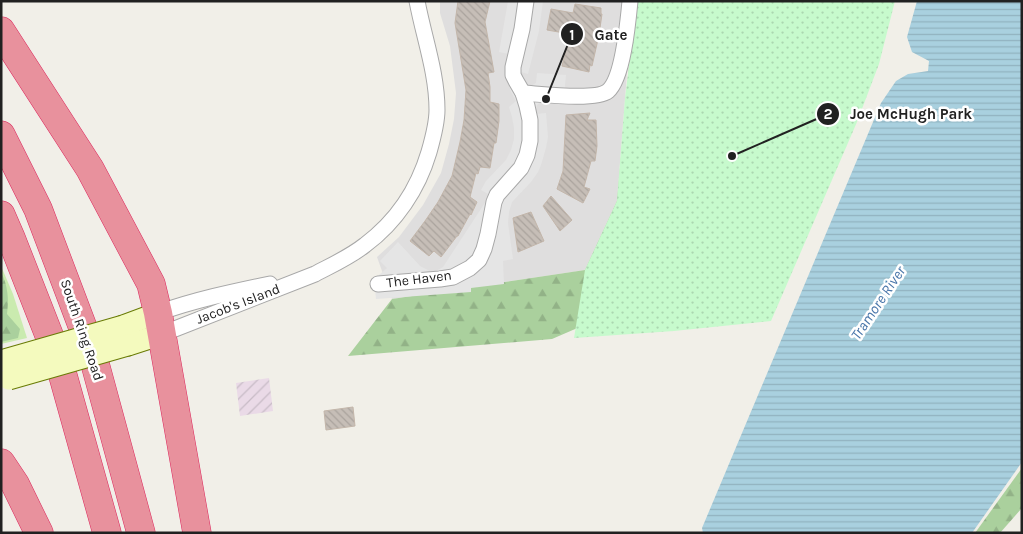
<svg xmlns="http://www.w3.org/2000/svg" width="1023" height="534" font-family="Karla,sans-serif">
<defs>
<pattern id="industrial-furrows" width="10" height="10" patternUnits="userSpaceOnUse" patternTransform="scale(1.25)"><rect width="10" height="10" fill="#eadae7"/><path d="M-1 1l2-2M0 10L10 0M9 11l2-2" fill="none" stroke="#c8bbc6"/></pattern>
<pattern id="forest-firs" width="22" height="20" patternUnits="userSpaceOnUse" patternTransform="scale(1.25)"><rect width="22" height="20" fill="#aad09d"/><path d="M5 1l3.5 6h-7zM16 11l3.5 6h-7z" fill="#92b287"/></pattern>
<pattern id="park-dots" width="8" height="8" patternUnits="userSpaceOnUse" patternTransform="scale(1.25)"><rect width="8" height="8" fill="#c7facd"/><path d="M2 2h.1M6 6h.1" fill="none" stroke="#abd6b0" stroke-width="1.8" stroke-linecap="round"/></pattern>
<pattern id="water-rules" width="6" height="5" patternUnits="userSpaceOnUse" patternTransform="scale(1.25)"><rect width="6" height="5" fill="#a9d0df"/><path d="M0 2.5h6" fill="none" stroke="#91b2bf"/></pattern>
<pattern id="building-back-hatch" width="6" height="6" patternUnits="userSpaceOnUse" patternTransform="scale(1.25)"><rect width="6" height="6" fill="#c6beb7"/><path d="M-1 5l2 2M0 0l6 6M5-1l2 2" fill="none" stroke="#aaa39d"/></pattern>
</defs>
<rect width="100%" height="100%" fill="#f1efe8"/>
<polygon fill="#dfdede" points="440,1 637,1 627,73 617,201 585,270 392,299 377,257 399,237 423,205 441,173 449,144 454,119 456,93 450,46 440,13"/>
<polygon fill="url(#industrial-furrows)" points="269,378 273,411 240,416 236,383"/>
<polygon fill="#caebaf" points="1,266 13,294 27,338 1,344"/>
<g fill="url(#forest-firs)">
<polygon points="702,1 596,320 552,339 348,356 392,299 585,270 617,201 629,67"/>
<path d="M 1,272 C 8,286 9,299 7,314 L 20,329 L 18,338 L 1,342 Z"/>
<polygon points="1022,468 1022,508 1000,533 975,533"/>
</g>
<polygon fill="url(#park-dots)" points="637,1 895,1 879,64 857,122 771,321 674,331 574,338 585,270 617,201 625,98"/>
<polygon fill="#e5e5e5" points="508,1 543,1 539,31 528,74 518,71 522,85 531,86 536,83 537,73 566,75 565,85 568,102 544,100 537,105 536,109 536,114 546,113 548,137 546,148 541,165 538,172 531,182 512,202 509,212 508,223 513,259 503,261 504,284 471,288 471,292 376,299 375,289 377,279 379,275 387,268 380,261 398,242 420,266 430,271 436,271 443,267 490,195 481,190 486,181 506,160 511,150 514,139 514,128 512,117 509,107 516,101 511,92 507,79 509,54 499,52"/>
<polygon fill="url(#water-rules)" points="917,1 1022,1 1022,462 972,533 703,533 702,528 881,103 896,81 908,74 928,71 929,61 912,52 907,37"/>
<g fill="url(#building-back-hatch)" stroke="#c3b6aa">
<polygon points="458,1 490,1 485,22 494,72 488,73 490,87 490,102 499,104 499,121 496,143 494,143 490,168 480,167 478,174 476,173 470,197 477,202 471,215 470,214 458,236 457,236 441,257 434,251 429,256 410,241 425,221 438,202 452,176 460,142 464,120 466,90 455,23"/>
<polygon points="575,4 601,8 601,14 602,14 599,35 592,66 590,65 589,72 562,66 570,34 547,30 551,9 573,13"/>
<polygon points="590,113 587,120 596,120 597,146 595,161 591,161 584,187 590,189 583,203 557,189 563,171 566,115"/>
<polygon points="551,196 572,220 560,231 543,206"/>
<polygon points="531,212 544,241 518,252 513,218"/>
<polygon points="353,407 355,426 326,430 324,411"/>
</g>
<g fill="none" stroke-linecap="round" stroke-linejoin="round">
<defs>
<g id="street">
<path d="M 523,93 C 540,94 596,101 608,91 C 623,78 628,22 630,1"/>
<polyline points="378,284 440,279 453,277 470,268 479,260 484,249 488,234 494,202 497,195 521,168 527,155 530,141 530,120 527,106 523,93 516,81 513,75 513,67 522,29 526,1"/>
<path d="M 158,313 C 194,300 232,292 270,284"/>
<path d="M 162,334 L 315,274 C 332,265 350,257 365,245 C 396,222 418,189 429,152 C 433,138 437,124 437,110 C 437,73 424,38 417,1"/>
</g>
<g id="secondary">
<polyline points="123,326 158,313"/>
<polyline points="128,345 162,334"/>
</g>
<g id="highway">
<polyline points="1,31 90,169 151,284 158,313 197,533"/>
<polyline points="1,135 38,209 91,349 141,533"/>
<polyline points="1,215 11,238 58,358 107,533"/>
<polyline points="1,463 15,484 39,533"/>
</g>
</defs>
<use href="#street" stroke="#a8a8a8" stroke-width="17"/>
<use href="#secondary" stroke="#697b05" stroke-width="23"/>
<use href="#highway" stroke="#dc295e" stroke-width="29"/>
<use href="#street" stroke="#fff" stroke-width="15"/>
<use href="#secondary" stroke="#f4fabe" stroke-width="21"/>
<use href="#highway" stroke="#e8919d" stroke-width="28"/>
<defs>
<g id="secondary-bridge">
<polyline points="4,360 123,326"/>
<polyline points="9,379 128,345"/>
</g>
</defs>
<use href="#secondary-bridge" stroke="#697b05" stroke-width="23" stroke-linecap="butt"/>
<use href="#secondary-bridge" stroke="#f4fabe" stroke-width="21"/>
</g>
<g text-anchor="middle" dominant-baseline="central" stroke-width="5" stroke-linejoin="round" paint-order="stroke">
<g font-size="14" fill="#212121" stroke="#fff">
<text transform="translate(419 279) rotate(-7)">The Haven</text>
<text transform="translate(238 304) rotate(-21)">Jacob's Island</text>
<text transform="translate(82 330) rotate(71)">South Ring Road</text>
</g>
<g font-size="15" font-style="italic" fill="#4976aa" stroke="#fff">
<text transform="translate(878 303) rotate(-56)">Tramore River</text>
</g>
</g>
<path fill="none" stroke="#212121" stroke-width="2" d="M546 99L572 34M732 156L828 114"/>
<g fill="#212121" stroke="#fff" stroke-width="2">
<circle cx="546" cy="99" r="5"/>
<circle cx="732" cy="156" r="5"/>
<circle cx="572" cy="34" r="12"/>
<circle cx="828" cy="114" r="12"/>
</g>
<g font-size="15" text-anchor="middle" font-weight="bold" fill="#fff">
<text x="572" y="40">1</text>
<text x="828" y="119">2</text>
</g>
<g font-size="15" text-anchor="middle" font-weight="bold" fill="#212121" stroke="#fff" stroke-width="5" stroke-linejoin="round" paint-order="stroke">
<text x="611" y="40">Gate</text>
<text x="911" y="119">Joe McHugh Park</text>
</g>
<rect width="1023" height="534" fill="none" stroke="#212121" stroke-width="5"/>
</svg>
